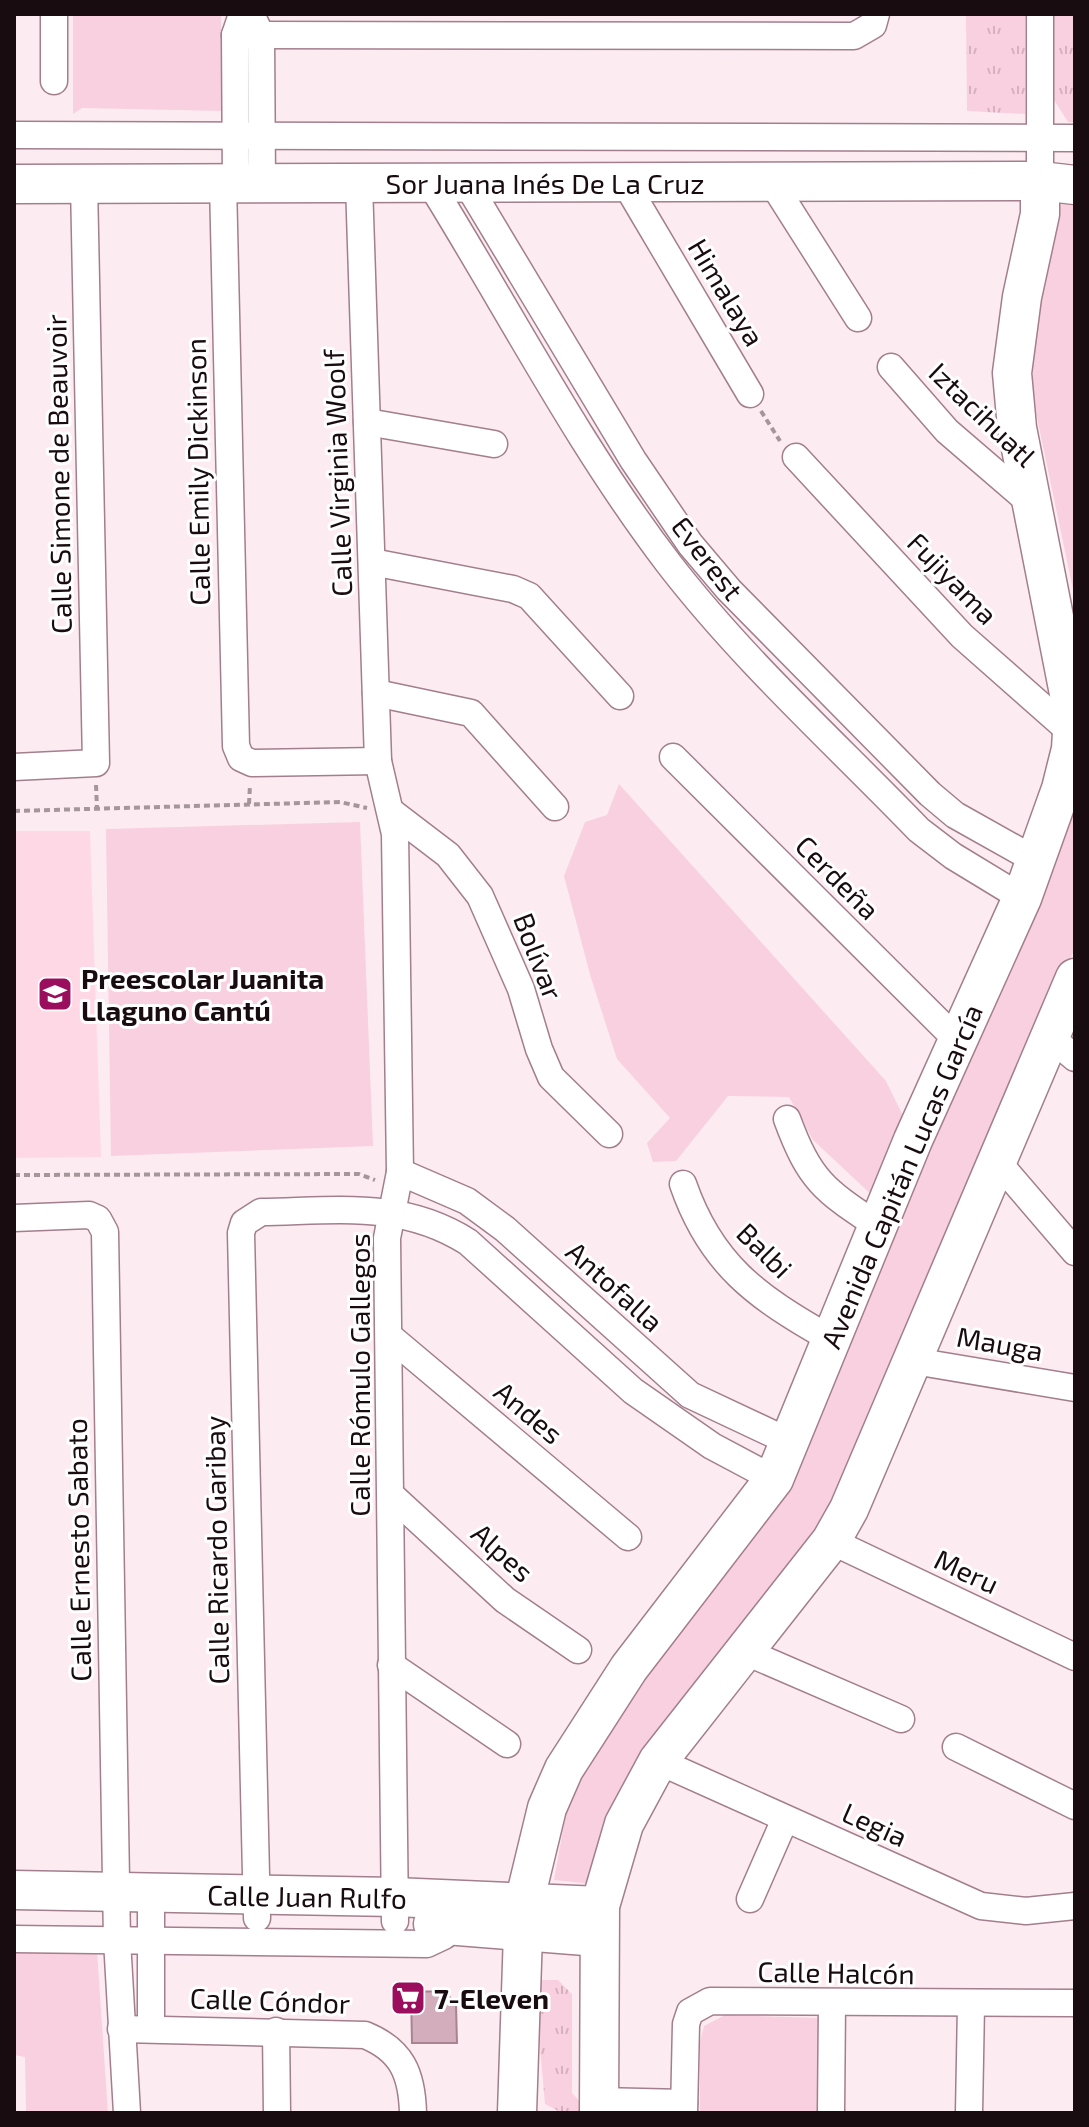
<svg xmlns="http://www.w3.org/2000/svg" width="1089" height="2127" font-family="'Exo 2',sans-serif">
<defs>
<pattern id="grass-tufts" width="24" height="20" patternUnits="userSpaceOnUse" patternTransform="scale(2)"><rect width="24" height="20" fill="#f9d0df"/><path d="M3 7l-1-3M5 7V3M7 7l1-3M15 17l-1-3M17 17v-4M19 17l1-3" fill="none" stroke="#d5b1be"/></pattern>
</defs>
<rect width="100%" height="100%" fill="#fcecf2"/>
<polygon fill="#ffd8e6" points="14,831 90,831 101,1157 14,1158"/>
<g fill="url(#grass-tufts)">
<polygon points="966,14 1025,14 1025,114 967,111"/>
<polygon points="1054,14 1075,14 1075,122 1068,122 1054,100"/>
<polygon points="541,1980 558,1980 572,1994 572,2093 583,2105 580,2113 562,2113 545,2104 538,2024 530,1991"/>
</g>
<g fill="#f9d0df">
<polygon points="73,14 221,14 221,111 82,108 73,114"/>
<polygon points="1060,204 1075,205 1075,599 1032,394 1036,294"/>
<polygon points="619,784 886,1081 906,1122 875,1198 813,1140 789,1097 728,1096 676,1161 653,1162 647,1143 670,1118 617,1059 591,978 564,876 585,822 607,815"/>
<polygon points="1075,803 1075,948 829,1518 592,1884 554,1880 571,1785 658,1657 783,1484"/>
<polygon points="360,822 373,1146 111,1156 106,829"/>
<polygon points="14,1951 97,1951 108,2113 26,2113 25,2057 14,2055"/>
<polygon points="725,2015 820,2018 820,2113 700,2113 700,2042 704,2026"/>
</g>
<polygon fill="#d4adbc" stroke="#a88391" stroke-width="2" points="445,1991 456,2005 457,2043 412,2043 411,1992"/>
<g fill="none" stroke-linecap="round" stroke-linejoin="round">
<defs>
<g id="street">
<polyline points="54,14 54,81"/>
<polyline points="251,14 261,35 262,184"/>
<polyline points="1040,14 1040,181"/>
<polyline points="235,35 854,36 873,25 876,14"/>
<polyline points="14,135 1075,138"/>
<polyline points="624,181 750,394"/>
<polyline points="466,182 633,460 690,544 729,590 930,794 955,815 1037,861"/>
<polyline points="223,183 236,746 241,758 252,763 378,761"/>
<path d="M 430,183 C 509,310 578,445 669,564 C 743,660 835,743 919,830 L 953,856 L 1022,898"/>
<polyline points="236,184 235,35 240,20"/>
<polyline points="359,184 378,761 395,834 400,1172 387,1238 395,1921"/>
<polyline points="773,184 858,318"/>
<polyline points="891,367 947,431 1033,505"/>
<polyline points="367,422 494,444"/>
<polyline points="796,457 962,636 1073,734"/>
<polyline points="372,562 513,589 529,596 620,696"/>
<polyline points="376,693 471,713 555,807"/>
<polyline points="673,757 958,1041"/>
<polyline points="14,767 96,763 84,184"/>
<polyline points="393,813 448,855 480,896 521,989 539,1049 551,1077 609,1134"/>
<polyline points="1048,1035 1075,1058"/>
<path d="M 787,1119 C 810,1181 824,1190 878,1226"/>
<polyline points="997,1161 1075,1252"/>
<polyline points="400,1172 467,1201 505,1229 690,1395 790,1442"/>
<path d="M 683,1184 C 711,1265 757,1297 829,1338"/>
<polyline points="14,1218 89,1215 98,1219 105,1232 117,1940 127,2113"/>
<polyline points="389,1336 628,1537"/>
<polyline points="914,1361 1075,1388"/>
<polyline points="391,1495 505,1600 578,1650"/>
<polyline points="831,1541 1075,1657"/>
<polyline points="746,1652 901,1719"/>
<polyline points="391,1665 507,1744"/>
<polyline points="956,1747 1075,1806"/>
<polyline points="658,1761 981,1906 1026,1911 1075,1906"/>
<polyline points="750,1899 785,1819"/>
<path d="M 257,1918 L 241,1233 L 244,1223 L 261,1212 C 336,1211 402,1200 468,1242 L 633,1391 L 712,1446 L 774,1479"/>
<polyline points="14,1939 427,1944 444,1936 454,1918"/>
<path d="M 121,2029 L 365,2035 C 402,2050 412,2074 413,2113"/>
<polyline points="151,2029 151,1892"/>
<polyline points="276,2031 277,2113"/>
<polyline points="599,2101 684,2103"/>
<polyline points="684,2113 686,2024 690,2012 710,2001 1075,2003"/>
<polyline points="831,2113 832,2004"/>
<polyline points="969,2113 971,2005"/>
</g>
<g id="secondary">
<polyline points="14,184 1040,181 1075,185"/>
<polyline points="14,1890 395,1897 600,1906"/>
<polyline points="433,1924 598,1937"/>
<polyline points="517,2113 524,1903 547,1808 564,1769 629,1668 774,1479 913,1140 1022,898 1061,789 1071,749 1073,714 1017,428 1012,373 1022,297 1040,214 1040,181"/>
<polyline points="599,2113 600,1906 624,1824 658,1761 831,1541 849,1509 1075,978"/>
</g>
</defs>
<use href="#street" stroke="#a37e8c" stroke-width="29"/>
<use href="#secondary" stroke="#a37e8c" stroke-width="41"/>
<g stroke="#a5969b" stroke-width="4" stroke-dasharray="6 4" stroke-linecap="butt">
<polyline points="761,411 780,441"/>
<polyline points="96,785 97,808"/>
<polyline points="249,804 250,785"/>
<polyline points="14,811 340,802 367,808"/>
<polyline points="14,1175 359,1174 375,1180"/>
</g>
<use href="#street" stroke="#fff" stroke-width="26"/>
<use href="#secondary" stroke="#fff" stroke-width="38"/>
</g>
<defs>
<symbol id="school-square" viewBox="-11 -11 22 22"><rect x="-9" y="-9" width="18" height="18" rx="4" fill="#9b0e5e" stroke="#fff"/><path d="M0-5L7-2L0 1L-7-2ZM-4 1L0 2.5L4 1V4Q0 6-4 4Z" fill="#fff"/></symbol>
<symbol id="supermarket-square" viewBox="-11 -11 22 22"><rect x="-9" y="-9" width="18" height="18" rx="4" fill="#9b0e5e" stroke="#fff"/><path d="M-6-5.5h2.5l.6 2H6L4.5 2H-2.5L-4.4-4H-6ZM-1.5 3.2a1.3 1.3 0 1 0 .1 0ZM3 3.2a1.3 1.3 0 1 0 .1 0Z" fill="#fff"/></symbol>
</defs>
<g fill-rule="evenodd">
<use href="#school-square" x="35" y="974" width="40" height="40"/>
<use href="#supermarket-square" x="388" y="1978" width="40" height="40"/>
</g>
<g text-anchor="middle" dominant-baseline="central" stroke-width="6" stroke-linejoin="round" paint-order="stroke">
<g font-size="28" fill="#190c11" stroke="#fff">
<text x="545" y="183">Sor Juana Inés De La Cruz</text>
<text transform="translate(727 292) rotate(59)">Himalaya</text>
<text transform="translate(983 414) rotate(44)">Iztacihuatl</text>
<text transform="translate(197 472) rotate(-91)">Calle Emily Dickinson</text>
<text transform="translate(337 473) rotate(-92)">Calle Virginia Woolf</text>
<text transform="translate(58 474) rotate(-91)">Calle Simone de Beauvoir</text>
<text transform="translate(708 558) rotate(52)">Everest</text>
<text transform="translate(953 578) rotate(46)">Fujiyama</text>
<text transform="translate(838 877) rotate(45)">Cerdeña</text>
<text transform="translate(539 956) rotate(69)">Bolívar</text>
<text transform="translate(901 1176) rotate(-67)">Avenida Capitán Lucas García</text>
<text transform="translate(765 1250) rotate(45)">Balbi</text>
<text transform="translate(615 1286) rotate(42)">Antofalla</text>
<text transform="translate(1000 1343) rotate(10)">Mauga</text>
<text transform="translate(359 1375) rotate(-90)">Calle Rómulo Gallegos</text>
<text transform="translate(529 1412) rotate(40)">Andes</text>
<text transform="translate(78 1550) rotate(-91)">Calle Ernesto Sabato</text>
<text transform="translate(216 1550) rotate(-91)">Calle Ricardo Garibay</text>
<text transform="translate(503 1552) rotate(42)">Alpes</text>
<text transform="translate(967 1571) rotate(25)">Meru</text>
<text transform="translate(875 1824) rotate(24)">Legia</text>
<text transform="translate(307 1896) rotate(1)">Calle Juan Rulfo</text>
<text transform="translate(836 1972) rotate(1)">Calle Halcón</text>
<text transform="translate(270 2000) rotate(2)">Calle Cóndor</text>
</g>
<g font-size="28" font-weight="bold" fill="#190c11" stroke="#fff" text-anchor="start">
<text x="81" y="978">Preescolar Juanita<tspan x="81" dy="32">Llaguno Cantú</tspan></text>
<text x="434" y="1998">7-Eleven</text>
</g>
</g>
<rect width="1089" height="2127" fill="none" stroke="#190c11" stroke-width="32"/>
</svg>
